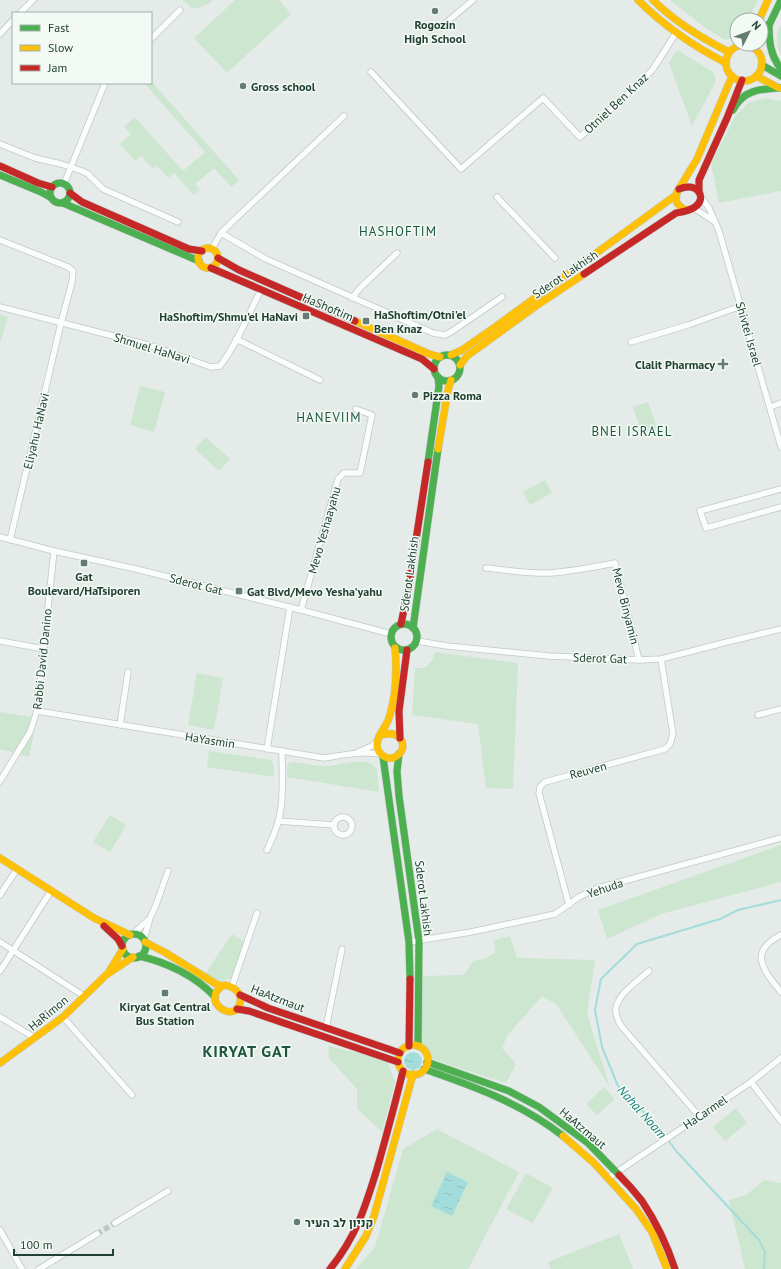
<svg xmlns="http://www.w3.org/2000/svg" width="781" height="1269" font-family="'PT Sans',Heebo,sans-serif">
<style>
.green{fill:#cde6d0}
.water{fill:url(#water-ripples)}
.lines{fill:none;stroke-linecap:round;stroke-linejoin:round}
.stream{stroke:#a2dddb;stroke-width:2}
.street-tunnel{stroke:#bec9c4;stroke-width:5.5;stroke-dasharray:5.5 3;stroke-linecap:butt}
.street-casing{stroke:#c2c8c5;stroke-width:7}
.fast-casing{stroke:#c0c9c5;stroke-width:8}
.slow-casing{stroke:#c0c9c5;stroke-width:8}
.jam-casing{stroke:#c0c9c5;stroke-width:8}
.street{stroke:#fbfcfc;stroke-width:5.5}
.fast{stroke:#4caf50;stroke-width:7}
.slow{stroke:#ffc107;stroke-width:7}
.jam{stroke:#c62828;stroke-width:7}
.poi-dot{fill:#657c72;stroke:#f3faf5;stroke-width:1.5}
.labels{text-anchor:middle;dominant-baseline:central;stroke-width:3;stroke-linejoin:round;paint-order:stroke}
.poi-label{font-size:12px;font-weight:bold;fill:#204132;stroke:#f3faf5;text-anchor:start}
.street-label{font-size:12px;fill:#204132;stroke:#f3faf5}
.neighbourhood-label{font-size:13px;letter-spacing:1px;fill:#1a553c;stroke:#f3faf5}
.water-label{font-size:13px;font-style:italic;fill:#157c7a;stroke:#f3faf5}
.district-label{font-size:16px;font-weight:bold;letter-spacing:1px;fill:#1a553c;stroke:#f3faf5}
</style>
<defs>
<pattern id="water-ripples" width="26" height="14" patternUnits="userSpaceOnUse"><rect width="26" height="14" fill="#a2dddb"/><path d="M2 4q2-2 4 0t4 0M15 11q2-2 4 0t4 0" fill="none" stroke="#8bbfbc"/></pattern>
</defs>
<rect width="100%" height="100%" fill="#e5ebe8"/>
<g class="green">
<path d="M183,0H213L207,5L193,9Z"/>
<path d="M235,0H279L291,14L227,73L194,38Z"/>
<path d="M670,0H758L748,20H737V37L725,40L707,29Z"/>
<path d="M781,24V55C775,45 776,34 781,24Z"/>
<path d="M677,50L713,72L716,81L692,126L669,63Z"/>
<path d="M151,81L239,180L231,187L214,168L195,184L200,190L194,195L174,173L168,178L157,166L153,169L141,156L135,161L120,144L131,134L124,127L135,117L183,171L205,152L144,83H151Z"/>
<path d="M766,98L781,101V191L719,203L711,164L735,117L748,103Z"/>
<path d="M0,314L8,317L0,343Z"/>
<path d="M140,386L165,392L154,432L130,425Z"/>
<path d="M648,402L657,429L642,434L633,407Z"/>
<path d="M206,437L230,459L219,471L195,449Z"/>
<path d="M545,480L552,493L530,505L523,492Z"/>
<path d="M435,652L518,663L513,789L486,788L478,724L412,715L415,668H424L432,661Z"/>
<path d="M197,673L223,678L214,730L188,725Z"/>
<path d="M0,712L37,718L29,757L0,749Z"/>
<path d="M209,751L271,760L273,763L274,777L207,767Z"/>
<path d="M293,762C303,763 314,766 325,766C341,766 365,754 377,769L379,792L287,777V766L289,763Z"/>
<path d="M110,815L126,825L110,852L93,842Z"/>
<path d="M781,845V882L661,914L607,939L598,910Z"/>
<path d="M232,934L244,942L233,978L219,981L205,974Z"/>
<path d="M510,936L517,958L595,960L587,1013L595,1040L610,1087L556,1004L542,996L507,1036L502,1048L516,1064L506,1083L432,1059C431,1052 428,1047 422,1043V976L464,975L473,961L483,959L495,953L494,940Z"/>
<path d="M328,1046L387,1060L395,1082L382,1132L357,1108V1089L329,1058Z"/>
<path d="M604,1087L615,1099L597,1115L586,1104Z"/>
<path d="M736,1108L747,1123L725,1141L713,1127Z"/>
<path d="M437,1129L519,1172L468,1269H356L375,1247L403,1149Z"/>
<path d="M526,1173L553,1188L533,1223L506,1209Z"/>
<path d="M764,1180L781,1183V1269H745L729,1200L746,1195Z"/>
<path d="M619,1234L633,1269H551L548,1262Z"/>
</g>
<g class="water">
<circle cx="413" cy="1061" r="9"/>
<path d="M447,1172L468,1182L452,1216L431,1206Z"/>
</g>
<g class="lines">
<path class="stream" d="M764,1269L765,1252L759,1240L677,1152L659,1128L618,1086L602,1047L595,1010L601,979L637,944L720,919L738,910L781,900"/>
<path class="street-tunnel" d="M97,1234L115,1223"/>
<defs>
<g id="street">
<path d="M20,13L33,0"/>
<path d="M441,27L473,0"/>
<path d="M0,34L13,20"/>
<path d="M151,39L180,10"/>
<path d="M371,72L461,169L543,98L580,137L642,81L653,69L676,33"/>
<path d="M0,144L35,158L61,164L82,171L88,174L103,189L178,222"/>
<path d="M64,184L105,83"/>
<path d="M700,196L709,208L719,231L781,447"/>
<path d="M497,197L555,258"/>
<path d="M694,208L715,222"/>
<path d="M221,233L266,259L433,333L445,335L451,332L502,297"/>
<path d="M0,240L68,267L73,271L72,282L61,323L10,540"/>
<path d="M212,249L221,233L232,222L344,116"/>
<path d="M352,298L360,288L397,253"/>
<path d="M0,307L152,346L211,367L220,366C237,344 248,315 261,290"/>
<path d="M236,339L320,380"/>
<path d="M631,342L688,325L741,306"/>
<path d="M770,407L781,403"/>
<path d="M781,489L700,511L706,528L781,507"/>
<path d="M0,537L54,551L136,569L301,610L391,634"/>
<path d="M486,568C507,570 529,574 551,573C573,571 594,567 615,563L639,660"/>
<path d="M301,610L338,479L344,473H360L372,415L356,409"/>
<path d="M0,641L44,649"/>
<path d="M417,641L447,646L549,656L639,660L661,659L727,642L781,629"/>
<path d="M37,711L324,758C343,755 361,751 380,754"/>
<path d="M758,715L781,709"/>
<path d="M120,725L128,672"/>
<path d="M267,749L290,607"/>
<path d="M358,752L372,746L377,742"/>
<path d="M0,781L30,732L37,711L54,551"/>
<circle cx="343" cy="826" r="9"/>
<path d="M278,821L334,825"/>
<path d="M267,850C272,839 278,827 280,814C284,794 282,772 282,751"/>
<path d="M0,895L17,869"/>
<path d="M569,905L539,793L540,787L545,782L665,749L670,744L673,734L661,659"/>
<path d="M133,934L148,920"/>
<path d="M781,935C747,952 764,971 781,992"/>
<path d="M144,939L150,918L156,905L168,871"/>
<path d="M0,942L84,996"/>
<path d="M409,942L471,932L555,914L579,897L598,888L781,838"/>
<path d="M0,971L51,891"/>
<path d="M649,971C638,981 613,997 616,1013C617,1018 619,1023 622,1027L699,1116"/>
<path d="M232,986L257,913"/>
<path d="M0,1017L35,1038"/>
<path d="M63,1017L132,1095"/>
<path d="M326,1028L342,949"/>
<path d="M751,1082L781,1121"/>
<path d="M608,1178L751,1082L781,1058"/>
<path d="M115,1223L168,1191"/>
<path d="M0,1230L22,1269"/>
<path d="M39,1269L97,1234"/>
</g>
<g id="fast">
<path d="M769,24C769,41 770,55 781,69"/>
<path d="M761,42L781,0"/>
<path d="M762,65L781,76"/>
<path d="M733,110C743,90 759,89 780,88"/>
<path d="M0,175L41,192L50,197"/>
<circle cx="60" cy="193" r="10"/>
<path d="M63,203L199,261"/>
<circle cx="447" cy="368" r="13"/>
<path d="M428,462L439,386L438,377"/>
<circle cx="404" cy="637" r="13"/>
<path d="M413,628L438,449"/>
<path d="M399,754L397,771L399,796L419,941L418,1046"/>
<path d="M383,757L409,942L410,979"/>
<circle cx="134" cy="946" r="12"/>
<path d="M139,956C166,962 196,976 215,997"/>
<path d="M427,1062L509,1091L539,1107L588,1143L619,1175"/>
<path d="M424,1069C473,1086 521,1103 563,1136"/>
</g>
<g id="slow">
<path d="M638,0C664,26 693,46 726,63"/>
<path d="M653,0C675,22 701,38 729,52"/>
<path d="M759,20L768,0"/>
<circle cx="744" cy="63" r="18"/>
<path d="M756,76L779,88"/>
<path d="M687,210L683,209L677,203L676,200L677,192L697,159L732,76"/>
<circle cx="208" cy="258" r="10"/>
<path d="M355,321L429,354L440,357"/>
<path d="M451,355L462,350L495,327L676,195"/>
<path d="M460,365L467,356L536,306L584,274"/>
<path d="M438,449L448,390L451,380"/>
<path d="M382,735C402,728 410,750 395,757C387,761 378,754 377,746C376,736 386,728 389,718C396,696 397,671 395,648"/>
<path d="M0,858L94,918L130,935"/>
<path d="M145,942L166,953L216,984L222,986"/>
<path d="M110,970L123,949"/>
<path d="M224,985C233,986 243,993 240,1003C235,1025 198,1000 224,985Z"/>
<circle cx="413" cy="1060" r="15"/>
<path d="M0,1063L63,1017L106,975L133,957"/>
<path d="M563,1136L594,1163L636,1209L652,1232L667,1269"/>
<path d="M345,1269L366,1236L374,1216L413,1074"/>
</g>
<g id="jam">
<path d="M0,166L38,183L52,187"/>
<path d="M699,192V180L727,118L742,80"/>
<path d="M70,193L82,202L189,249L202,251"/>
<path d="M218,258L239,270L355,321"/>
<path d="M211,268L422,359L434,369"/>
<path d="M584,274L676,213C682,212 689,211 695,207C708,198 697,181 679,189"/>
<path d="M401,624L409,585L428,462"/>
<path d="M400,738L399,711L407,650"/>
<path d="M104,926L118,939L122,946"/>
<path d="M240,995L268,1008L400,1053"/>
<path d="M237,1009L249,1011L398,1062"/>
<path d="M409,1046L410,979"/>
<path d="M619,1175C627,1183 635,1192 642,1201C656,1222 667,1245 675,1269"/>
<path d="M330,1269C356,1237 365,1208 377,1169C386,1137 395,1104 403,1071"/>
</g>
</defs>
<use href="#street" class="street-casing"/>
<use href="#fast" class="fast-casing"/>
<use href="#slow" class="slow-casing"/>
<use href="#jam" class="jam-casing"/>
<use href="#street" class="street"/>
<use href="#fast" class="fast"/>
<use href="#slow" class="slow"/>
<use href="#jam" class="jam"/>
</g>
<g class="poi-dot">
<circle cx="435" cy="11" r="4"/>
<circle cx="243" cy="86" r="4"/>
<rect x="302" y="312" width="8" height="8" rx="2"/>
<rect x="362" y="317" width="8" height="8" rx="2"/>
<path d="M721 358h4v4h4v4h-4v4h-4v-4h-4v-4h4z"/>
<circle cx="415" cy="395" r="4"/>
<rect x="80" y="559" width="8" height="8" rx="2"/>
<rect x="235" y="587" width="8" height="8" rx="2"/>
<rect x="161" y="989" width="8" height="8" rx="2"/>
<circle cx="297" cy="1222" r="4"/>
</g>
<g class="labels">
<g class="poi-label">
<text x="435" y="24" text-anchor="middle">Rogozin<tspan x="435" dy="14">High School</tspan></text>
<text x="251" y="86">Gross school</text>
<text x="374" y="314">HaShoftim/Otni'el<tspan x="374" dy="14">Ben Knaz</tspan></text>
<text x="298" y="316" text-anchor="end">HaShoftim/Shmu'el HaNavi</text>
<text x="715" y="364" text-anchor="end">Clalit Pharmacy</text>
<text x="423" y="395">Pizza Roma</text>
<text x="84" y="576" text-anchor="middle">Gat<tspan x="84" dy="14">Boulevard/HaTsiporen</tspan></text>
<text x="247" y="591">Gat Blvd/Mevo Yesha'yahu</text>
<text x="165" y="1006" text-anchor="middle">Kiryat Gat Central<tspan x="165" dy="14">Bus Station</tspan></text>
<text x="305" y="1222">קניון לב העיר</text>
</g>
<g class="street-label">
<text transform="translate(616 103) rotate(-43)">Otniel Ben Knaz</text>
<text transform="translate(565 274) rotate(-34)">Sderot Lakhish</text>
<text transform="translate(328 307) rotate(23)">HaShoftim</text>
<text transform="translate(749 334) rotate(74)">Shivtei Israel</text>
<text transform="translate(152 348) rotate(17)">Shmuel HaNavi</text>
<text transform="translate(36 431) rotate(-77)">Eliyahu HaNavi</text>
<text transform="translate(324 530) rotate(-74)">Mevo Yeshaayahu</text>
<text transform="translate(409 574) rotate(-82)">Sderot Lakhish</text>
<text transform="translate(196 584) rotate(14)">Sderot Gat</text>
<text transform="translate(626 606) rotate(76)">Mevo Binyamin</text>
<text transform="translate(600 658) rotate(2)">Sderot Gat</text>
<text transform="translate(42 659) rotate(-84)">Rabbi David Danino</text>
<text transform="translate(210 740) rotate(9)">HaYasmin</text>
<text transform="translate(588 770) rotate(-15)">Reuven</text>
<text transform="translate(605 888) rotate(-19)">Yehuda</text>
<text transform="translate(424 898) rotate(83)">Sderot Lakhish</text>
<text transform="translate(278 998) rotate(21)">HaAtzmaut</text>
<text transform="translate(48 1013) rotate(-40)">HaRimon</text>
<text transform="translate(705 1112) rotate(-34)">HaCarmel</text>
<text transform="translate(583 1128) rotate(40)">HaAtzmaut</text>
</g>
<g class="neighbourhood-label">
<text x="398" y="231">HASHOFTIM</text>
<text x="329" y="417">HANEVIIM</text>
<text x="632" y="431">BNEI ISRAEL</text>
</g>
<g class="water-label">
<text transform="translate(642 1112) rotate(48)">Nahal Noam</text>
</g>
<g class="district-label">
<text x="247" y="1051">KIRYAT GAT</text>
</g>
</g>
<rect x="12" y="12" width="140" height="72" fill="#f3faf5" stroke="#9fb0a7"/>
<rect x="20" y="25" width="20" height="6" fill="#4caf50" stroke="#9fb0a7"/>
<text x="48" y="32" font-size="12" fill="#204132">Fast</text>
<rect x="20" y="45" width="20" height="6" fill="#ffc107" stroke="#9fb0a7"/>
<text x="48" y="52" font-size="12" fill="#204132">Slow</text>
<rect x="20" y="65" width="20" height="6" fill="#c62828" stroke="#9fb0a7"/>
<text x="48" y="72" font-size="12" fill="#204132">Jam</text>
<g transform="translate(749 32) rotate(48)"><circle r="19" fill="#f3faf5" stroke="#9fb0a7"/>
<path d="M0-3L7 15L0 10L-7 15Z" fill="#657c72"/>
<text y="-6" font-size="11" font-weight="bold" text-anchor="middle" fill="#204132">N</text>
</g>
<path d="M14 1249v6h99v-6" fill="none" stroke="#204132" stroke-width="2"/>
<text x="20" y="1249" font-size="12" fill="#204132" stroke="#f3faf5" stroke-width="3" paint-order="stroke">100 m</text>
</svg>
